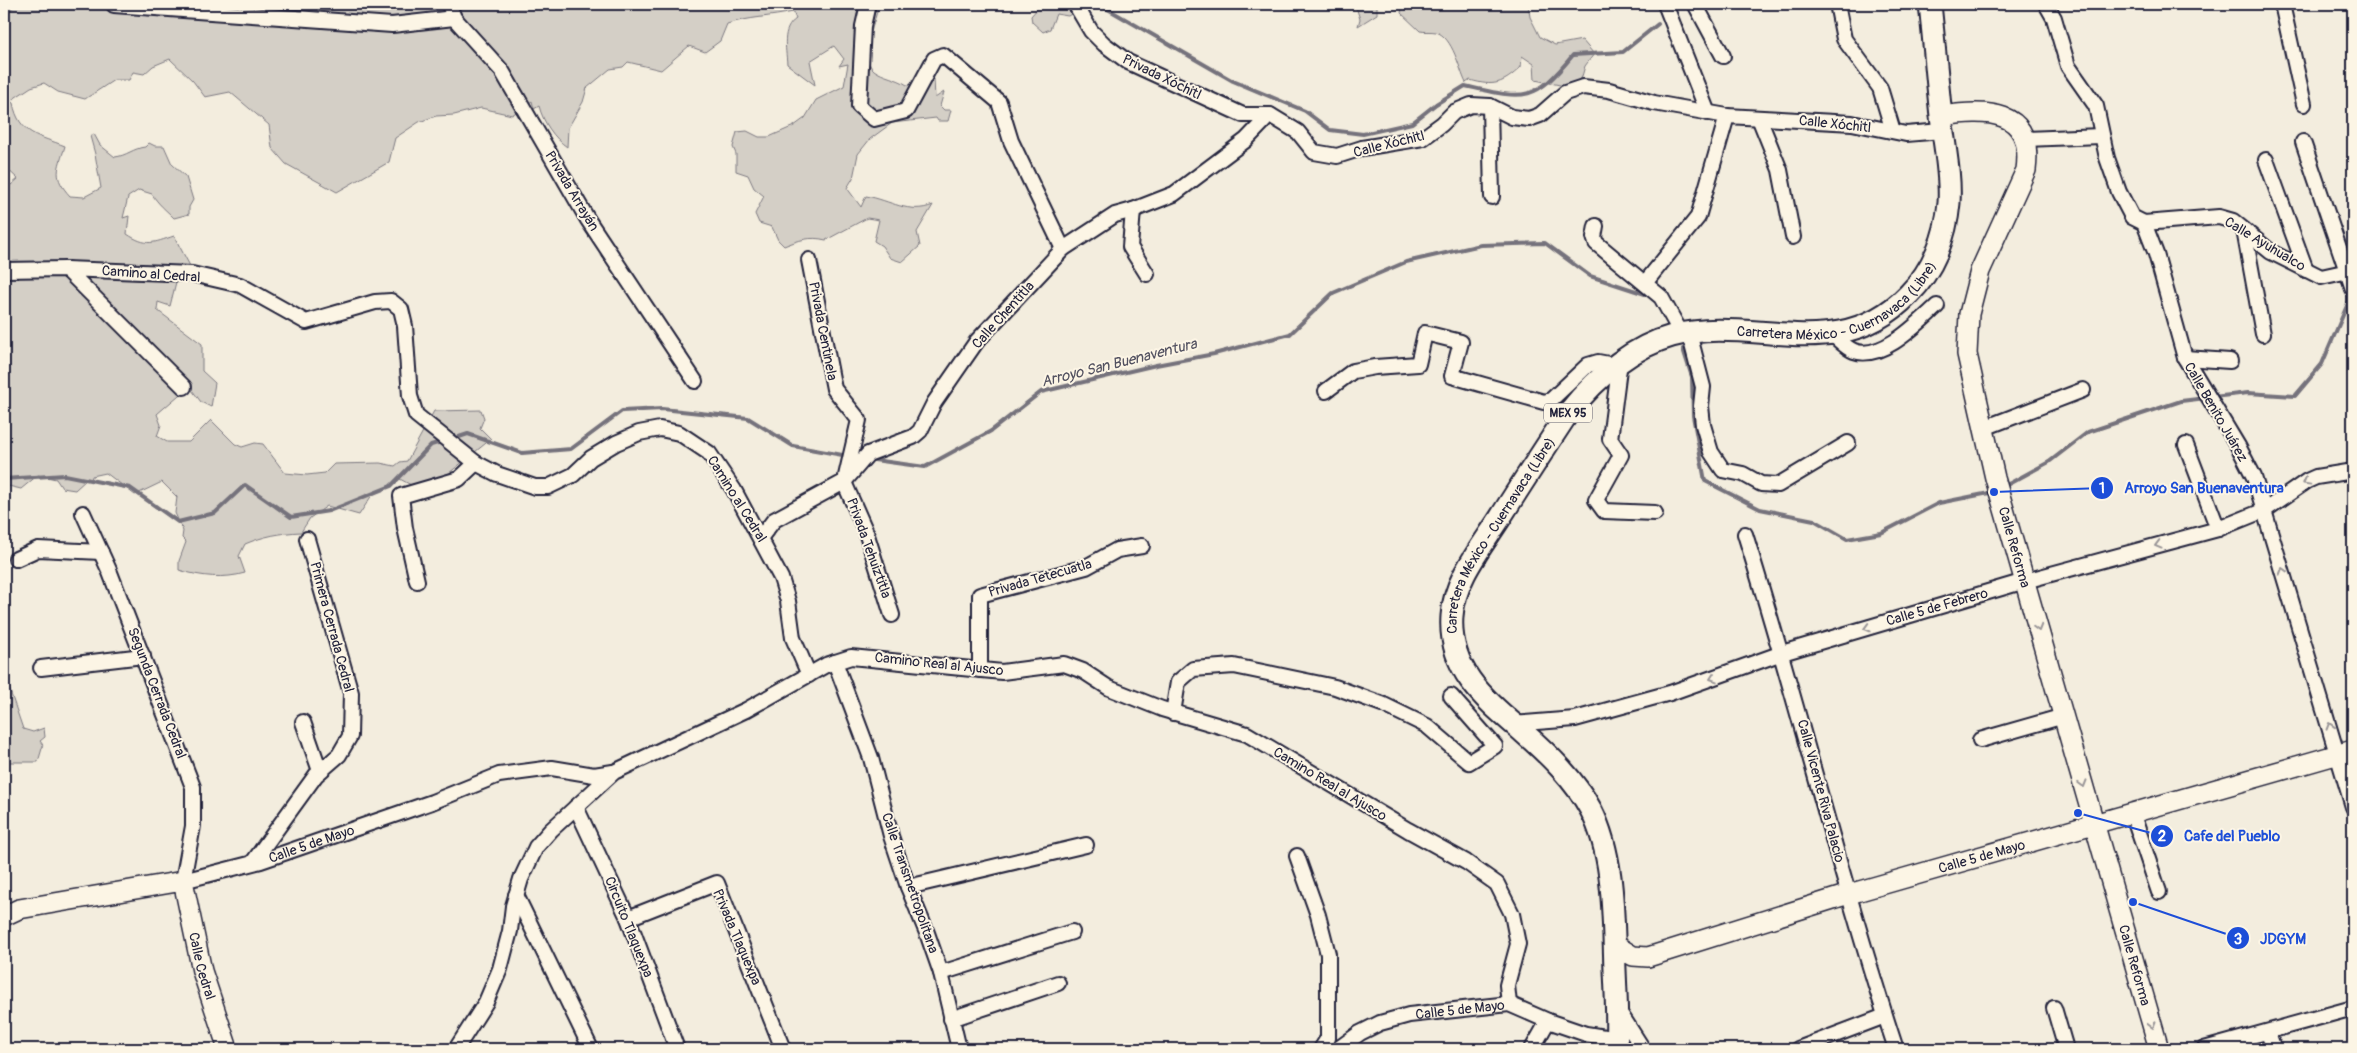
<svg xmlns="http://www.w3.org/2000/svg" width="2357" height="1053" font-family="Pangolin,sans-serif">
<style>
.green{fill:#d4cfc6;stroke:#7b7880}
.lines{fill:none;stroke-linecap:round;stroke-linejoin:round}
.stream{stroke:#75727b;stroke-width:4}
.street-casing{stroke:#22223b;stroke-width:18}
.secondary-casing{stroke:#22223b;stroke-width:22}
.primary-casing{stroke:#22223b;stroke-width:25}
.street{stroke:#fcf5e5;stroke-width:14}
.secondary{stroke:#fcf5e5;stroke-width:19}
.primary{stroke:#fcf5e5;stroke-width:21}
.oneway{stroke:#9a9698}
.labels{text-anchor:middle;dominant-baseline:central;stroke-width:4;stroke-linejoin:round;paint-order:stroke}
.shield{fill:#fcf5e5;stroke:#63616e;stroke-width:1}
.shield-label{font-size:12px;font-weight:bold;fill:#22223b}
.street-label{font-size:14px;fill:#22223b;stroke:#fcf5e5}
.water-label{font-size:15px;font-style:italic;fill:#525160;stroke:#fcf5e5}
.leader{fill:none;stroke:#1d4ed8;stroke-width:2}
.callout-dot{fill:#1d4ed8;stroke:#fcf5e5;stroke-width:2}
.mark-label{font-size:15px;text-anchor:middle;font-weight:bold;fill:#fff}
.callout-label{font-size:15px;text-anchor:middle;font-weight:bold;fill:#1d4ed8;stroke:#fcf5e5;stroke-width:4;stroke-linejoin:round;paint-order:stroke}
</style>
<rect width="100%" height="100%" fill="#f3edde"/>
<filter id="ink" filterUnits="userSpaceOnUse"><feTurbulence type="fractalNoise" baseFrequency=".02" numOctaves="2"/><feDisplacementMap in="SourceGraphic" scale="10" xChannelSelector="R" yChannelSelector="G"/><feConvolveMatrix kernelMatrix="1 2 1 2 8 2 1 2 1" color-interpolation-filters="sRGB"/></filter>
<g filter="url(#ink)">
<g class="green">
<path d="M16,4H886L878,9C874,22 860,60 874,70C883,77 897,78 907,85L916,83L928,72L934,79L935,98L944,92L940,106L944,110H951L948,121H938L936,118L892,123L870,139L858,154L853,178L847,188L861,207L866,196C890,200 909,215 933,205L917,232L920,246L902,262L890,258L882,246L874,241L879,220L867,218L826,240C810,236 799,240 784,246L778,240L772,227L759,223L755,214L764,196L754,188L748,175L736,171V154L733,147L737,132L747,131L759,137H769L794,126L805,118L816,100L844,86L848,64L839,66L844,59L834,46L810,61L815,85L787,64C786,48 781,29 796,19L793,12C771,17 749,17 727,24L720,41L705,52L689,46L661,70L628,62L623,67L610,69L587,88L583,102L568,128L567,147C554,138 543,122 539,106L534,109L532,101L512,115L481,108L454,115L436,116L419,122L395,138L389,162L337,192L286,164L272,148L269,125L230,92L205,97L193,81L170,59L153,66L144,74L133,72L129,80H114L85,99L58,92L44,83L31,87L10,101L13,103C19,135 40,136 65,146C58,170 52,176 70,196L84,197L101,188L95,154L90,136L94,134L100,145L115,157C126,156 134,148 145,147L149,143L155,146H164L172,164L186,177L193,200L189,207V214L174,218C166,210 158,204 152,194L139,190L128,197L123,218L129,216L127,234C147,247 153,243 174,236L190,266L176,282L170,306L158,302L157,310L202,344V371L215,383L211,407L201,402L192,390L186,389L157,414L161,425L157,436L167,442H189L211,420L235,444L242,447L255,443L263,444L285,473L307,475L325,473L334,464L380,463L395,466L400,462L407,461L434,411L481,410L484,418L480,428L491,439L438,482L413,486L398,478L386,488L372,495L359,515L327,506L310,518L301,532C280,533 264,536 245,544L239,556L245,573C224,579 201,577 179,570V561L186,542L182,538L183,531L175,513L177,497L162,482L135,495L106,473L92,476L91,480L87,479L75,490L62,488L56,479L38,475L21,489L4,485V194L5,184L11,185L18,179L4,166V17Z"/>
<path d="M1037,4H1088L1068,16L1056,14L1050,29L1043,32L1032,22L1031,16L1038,8Z"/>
<path d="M1355,4H1377V14L1358,26L1360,19Z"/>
<path d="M1393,4H1528L1530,17L1540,37L1555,45L1582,40L1594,54L1585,66L1576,97L1568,94L1570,87L1535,80L1534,64L1522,56L1521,67C1503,84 1494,87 1470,80L1466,83C1459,69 1453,37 1436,32C1431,31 1425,32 1420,31L1401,13L1402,9Z"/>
<path d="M4,682L9,688L23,729L33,732L44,728L45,737L40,741L43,745L38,762H4Z"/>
</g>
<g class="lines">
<g class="stream">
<path d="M1099,4L1233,81L1305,111L1330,130L1363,134L1412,123L1436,104L1465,86C1524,99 1533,104 1573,55L1623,52L1658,24"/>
<path d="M1683,349L1692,377L1693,416L1705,481L1760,509L1814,520L1847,539L1881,533L1939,503L1994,492"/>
<path d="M2213,397L2248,393L2295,396L2322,364L2349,301L2353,299"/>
<path d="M453,439L468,434L522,453L571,449L622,411L662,409L748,418L793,446L848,456"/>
<path d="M867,459L925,467L991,431L1041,392L1156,365L1214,354L1290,334L1333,293L1406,262L1481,245L1545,243L1590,276L1645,294"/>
<path d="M4,479L65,475L130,488L178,522L215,513L245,485L291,517L329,511L391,486L431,445L444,441"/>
<path d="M2003,487L2049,462L2088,432L2181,401L2206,398"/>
</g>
<defs>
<g id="street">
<path d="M449,4L454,18L502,71L588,220L695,381"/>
<path d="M868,4L863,26L859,106L874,119L906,111L934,59L943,55L999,102L1011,141L1063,249"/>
<path d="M1075,4L1091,31L1104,44L1128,62L1243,115H1270L1298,132L1314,152L1337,156L1362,148L1423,138L1442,124L1454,112L1471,105L1490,106L1512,117L1529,119L1540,115L1565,93L1583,87L1609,90L1654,103L1727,116L1852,123L1906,134L1942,131"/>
<path d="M1665,4L1708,113"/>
<path d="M1695,4L1723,56"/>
<path d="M1837,4L1844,39L1880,88L1893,131"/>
<path d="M2046,4L2054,18L2068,66L2096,106L2107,158L2119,192L2132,217L2144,223L2156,254L2185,358L2238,446L2254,477L2353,807"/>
<path d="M2282,4L2304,104"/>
<path d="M114,5L392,25L454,18"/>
<path d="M1490,106L1492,197"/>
<path d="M1759,118L1780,170L1793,237"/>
<path d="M2024,139L2101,136"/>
<path d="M2303,142L2353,289"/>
<path d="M2266,160L2306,270"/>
<path d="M1133,210L1130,247L1147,274"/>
<path d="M2144,223L2219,217L2233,221L2271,252L2321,277L2353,270"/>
<path d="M1596,226L1594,237L1596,243L1661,297L1682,335"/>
<path d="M2244,230L2263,334"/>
<path d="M809,260L834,389L859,420L846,476"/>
<path d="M66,269L184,387"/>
<path d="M4,270L66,269L192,274L240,285L306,322L375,302L391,301L401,309L405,326L410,396L416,415L476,463L497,474L535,487H548L573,475L591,458L616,443L639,433L660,429L679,433L709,453L734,490L781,578L788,601L793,638L809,675"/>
<path d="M1645,283L1698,217L1727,116"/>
<path d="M1689,333L1703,387L1701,406L1703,425L1711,452L1723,470L1743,474L1761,484L1778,485L1848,443"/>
<path d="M1832,334C1838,339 1846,348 1854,351C1882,361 1918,323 1937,306"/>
<path d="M2185,358L2230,361"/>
<path d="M1620,361L1610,439L1621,455L1596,500L1604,511L1655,513"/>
<path d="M1326,391L1353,371L1375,367L1418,364L1425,333L1461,342L1452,376L1544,402L1551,400L1588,365L1598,362L1614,365"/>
<path d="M1984,428L2083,390"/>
<path d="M2186,445L2218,529"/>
<path d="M844,482L866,532L892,615"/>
<path id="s1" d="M83,513L109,570L193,787V826L183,881L261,861L432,802L499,775L552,768L594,775L613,772"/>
<path d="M1745,534C1799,705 1840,879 1896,1049"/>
<path d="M761,537L774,520L844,482L868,454L913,437L920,431L934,403L977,341L1063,249L1115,215L1133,210L1174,194L1246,140L1270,115"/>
<path d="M16,559L38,549L101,552"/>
<path d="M417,581L405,528L401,496L459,479L476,463"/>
<path d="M835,662L871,758L891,836L908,887L927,933L941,973L959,1049"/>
<path d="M41,668L143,656"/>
<path d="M980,670V595L1086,567L1117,550L1142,546"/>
<path d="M1173,713L1178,682L1193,669L1234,666L1335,687L1382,704L1427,726L1469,762L1495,746L1451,696"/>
<path d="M303,722L320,771"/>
<path d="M1512,724L1575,719L1670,693L1782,653L2025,581L2218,529L2265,510L2307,481L2316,477L2353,471"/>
<path d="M1980,740L2064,716"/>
<path d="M576,807L628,918L677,1049"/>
<path d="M2132,812L2159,892"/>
<path d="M1297,856L1318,915L1328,954V1038L1321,1049"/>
<path d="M253,862L316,775L339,755L350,736L351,693L307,539"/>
<path d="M908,887L1086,845"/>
<path d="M516,895L591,1049"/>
<path d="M628,918L717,883L783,1049"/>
<path d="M941,973L1072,932"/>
<path d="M2054,1008L2066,1049"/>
<path d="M1618,1010L1643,1049"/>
<path d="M951,1019L1058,983"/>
<path d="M2268,1033L2274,1049"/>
<path d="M456,1049L486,1002L500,969L510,931L513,906L521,879L536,847L551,830L614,772L746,710L826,665L851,657L1002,672L1064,664L1083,671L1109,688L1162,709L1247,734L1408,830L1466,862L1497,884L1512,914L1518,944L1507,985L1509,1004"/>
<path id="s2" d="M1338,1049L1360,1033L1380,1023L1409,1015L1509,1004L1548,1021L1586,1034L1617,1039"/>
<path d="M1532,1049L1548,1021"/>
<path d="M1798,1049L1885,1016"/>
<path d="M2204,1049L2353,1008"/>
</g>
<g id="secondary">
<path id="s3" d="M1941,116C1986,110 2034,107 2026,170L1980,271L1969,314L1967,354L1995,478L2159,1049"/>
<path id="s4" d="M4,916L19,909L183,881L202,971L228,1049"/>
<path id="s5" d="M1614,944L1633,956L1648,957L1849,894L2353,750"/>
</g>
<g id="primary">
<path id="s6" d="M1616,1049C1618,1023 1616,996 1615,970C1613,918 1615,857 1591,810C1575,780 1549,755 1524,733C1487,701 1448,671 1452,616C1454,580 1481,548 1500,518C1522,483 1545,448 1568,413C1595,379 1629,348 1672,336C1754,314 1838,368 1909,294C1933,270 1946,237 1949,203C1951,174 1944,145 1941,116C1937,79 1934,41 1930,4"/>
</g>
</defs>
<use href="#street" class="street-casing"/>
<use href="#secondary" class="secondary-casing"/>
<use href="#primary" class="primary-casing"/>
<use href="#street" class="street"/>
<use href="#secondary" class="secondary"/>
<use href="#primary" class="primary"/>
</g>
<defs><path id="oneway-chevron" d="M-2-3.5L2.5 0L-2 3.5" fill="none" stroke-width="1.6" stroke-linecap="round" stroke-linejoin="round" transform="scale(1.25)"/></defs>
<g class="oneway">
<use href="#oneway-chevron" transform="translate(2306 482) rotate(151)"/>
<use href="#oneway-chevron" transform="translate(2158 545) rotate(165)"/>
<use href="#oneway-chevron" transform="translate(2283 571) rotate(-107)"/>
<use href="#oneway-chevron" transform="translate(1867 628) rotate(164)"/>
<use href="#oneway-chevron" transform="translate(2038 628) rotate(74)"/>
<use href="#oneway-chevron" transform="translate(1713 678) rotate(161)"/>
<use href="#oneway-chevron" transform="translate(2330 726) rotate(-107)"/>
<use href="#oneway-chevron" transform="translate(2083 784) rotate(74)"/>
<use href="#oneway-chevron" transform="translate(2152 1025) rotate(74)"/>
</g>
</g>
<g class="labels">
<rect class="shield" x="1544" y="403.5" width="48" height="19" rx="4"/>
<g class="shield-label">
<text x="1568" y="413">MEX 95</text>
</g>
<g class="street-label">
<text transform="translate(1162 77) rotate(26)">Privada Xóchitl</text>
<text transform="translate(1835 124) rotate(6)">Calle Xóchitl</text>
<text transform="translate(1389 144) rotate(-14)">Calle Xóchitl</text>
<text transform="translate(572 191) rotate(59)">Privada Arrayán</text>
<text transform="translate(2265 244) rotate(31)">Calle Ayuhualco</text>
<text transform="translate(151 274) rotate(4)">Camino al Cedral</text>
<text stroke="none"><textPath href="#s6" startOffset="1032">Carretera México - Cuernavaca (Libre)</textPath></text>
<text transform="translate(1003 315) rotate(-48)">Calle Chentitla</text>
<text transform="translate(823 331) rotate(79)">Privada Centinela</text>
<text transform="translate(2216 412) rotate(60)">Calle Benito Juárez</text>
<text transform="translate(737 499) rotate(58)">Camino al Cedral</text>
<text stroke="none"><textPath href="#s6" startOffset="582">Carretera México - Cuernavaca (Libre)</textPath></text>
<text transform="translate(869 548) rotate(70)">Privada Tehuiztitla</text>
<text stroke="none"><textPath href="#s3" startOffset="520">Calle Reforma</textPath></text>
<text transform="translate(1040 578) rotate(-16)">Privada Tetecuatla</text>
<text transform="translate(1937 607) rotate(-16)">Calle 5 de Febrero</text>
<text transform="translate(332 627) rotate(75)">Primera Cerrada Cedral</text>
<text transform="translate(939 664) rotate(6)">Camino Real al Ajusco</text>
<text transform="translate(157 693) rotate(69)">Segunda Cerrada Cedral</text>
<text transform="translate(1330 784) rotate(31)">Camino Real al Ajusco</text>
<text transform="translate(1821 791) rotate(75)">Calle Vicente Riva Palacio</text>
<text stroke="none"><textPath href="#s1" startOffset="524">Calle 5 de Mayo</textPath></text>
<text stroke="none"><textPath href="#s5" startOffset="386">Calle 5 de Mayo</textPath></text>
<text transform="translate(910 883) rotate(71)">Calle Transmetropolitana</text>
<text transform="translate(629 927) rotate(68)">Circuito Tlaquexpa</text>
<text transform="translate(737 937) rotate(67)">Privada Tlaquexpa</text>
<text stroke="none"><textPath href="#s4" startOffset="270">Calle Cedral</textPath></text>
<text stroke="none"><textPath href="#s3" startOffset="955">Calle Reforma</textPath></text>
<text stroke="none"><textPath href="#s2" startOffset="131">Calle 5 de Mayo</textPath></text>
</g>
<g class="water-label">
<text transform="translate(1119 363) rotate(-14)">Arroyo San Buenaventura</text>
</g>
</g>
<path class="leader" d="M1994 492L2102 488M2078 813L2162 836M2133 902L2238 938"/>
<g class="callout-dot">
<circle cx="1994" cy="492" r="5"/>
<circle cx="2078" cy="813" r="5"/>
<circle cx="2133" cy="902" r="5"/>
<circle cx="2102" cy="488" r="12"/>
<circle cx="2162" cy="836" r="12"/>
<circle cx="2238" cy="938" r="12"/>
</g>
<g class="mark-label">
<text x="2102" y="493">1</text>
<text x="2162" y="841">2</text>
<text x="2238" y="944">3</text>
</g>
<g class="callout-label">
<text x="2204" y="493">Arroyo San Buenaventura</text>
<text x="2232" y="841">Cafe del Pueblo</text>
<text x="2283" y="944">JDGYM</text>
</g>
<rect width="2357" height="1053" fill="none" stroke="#fcf5e5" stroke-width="20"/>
<rect x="10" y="10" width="2337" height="1033" fill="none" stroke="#22223b" stroke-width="2" filter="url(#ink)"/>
</svg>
